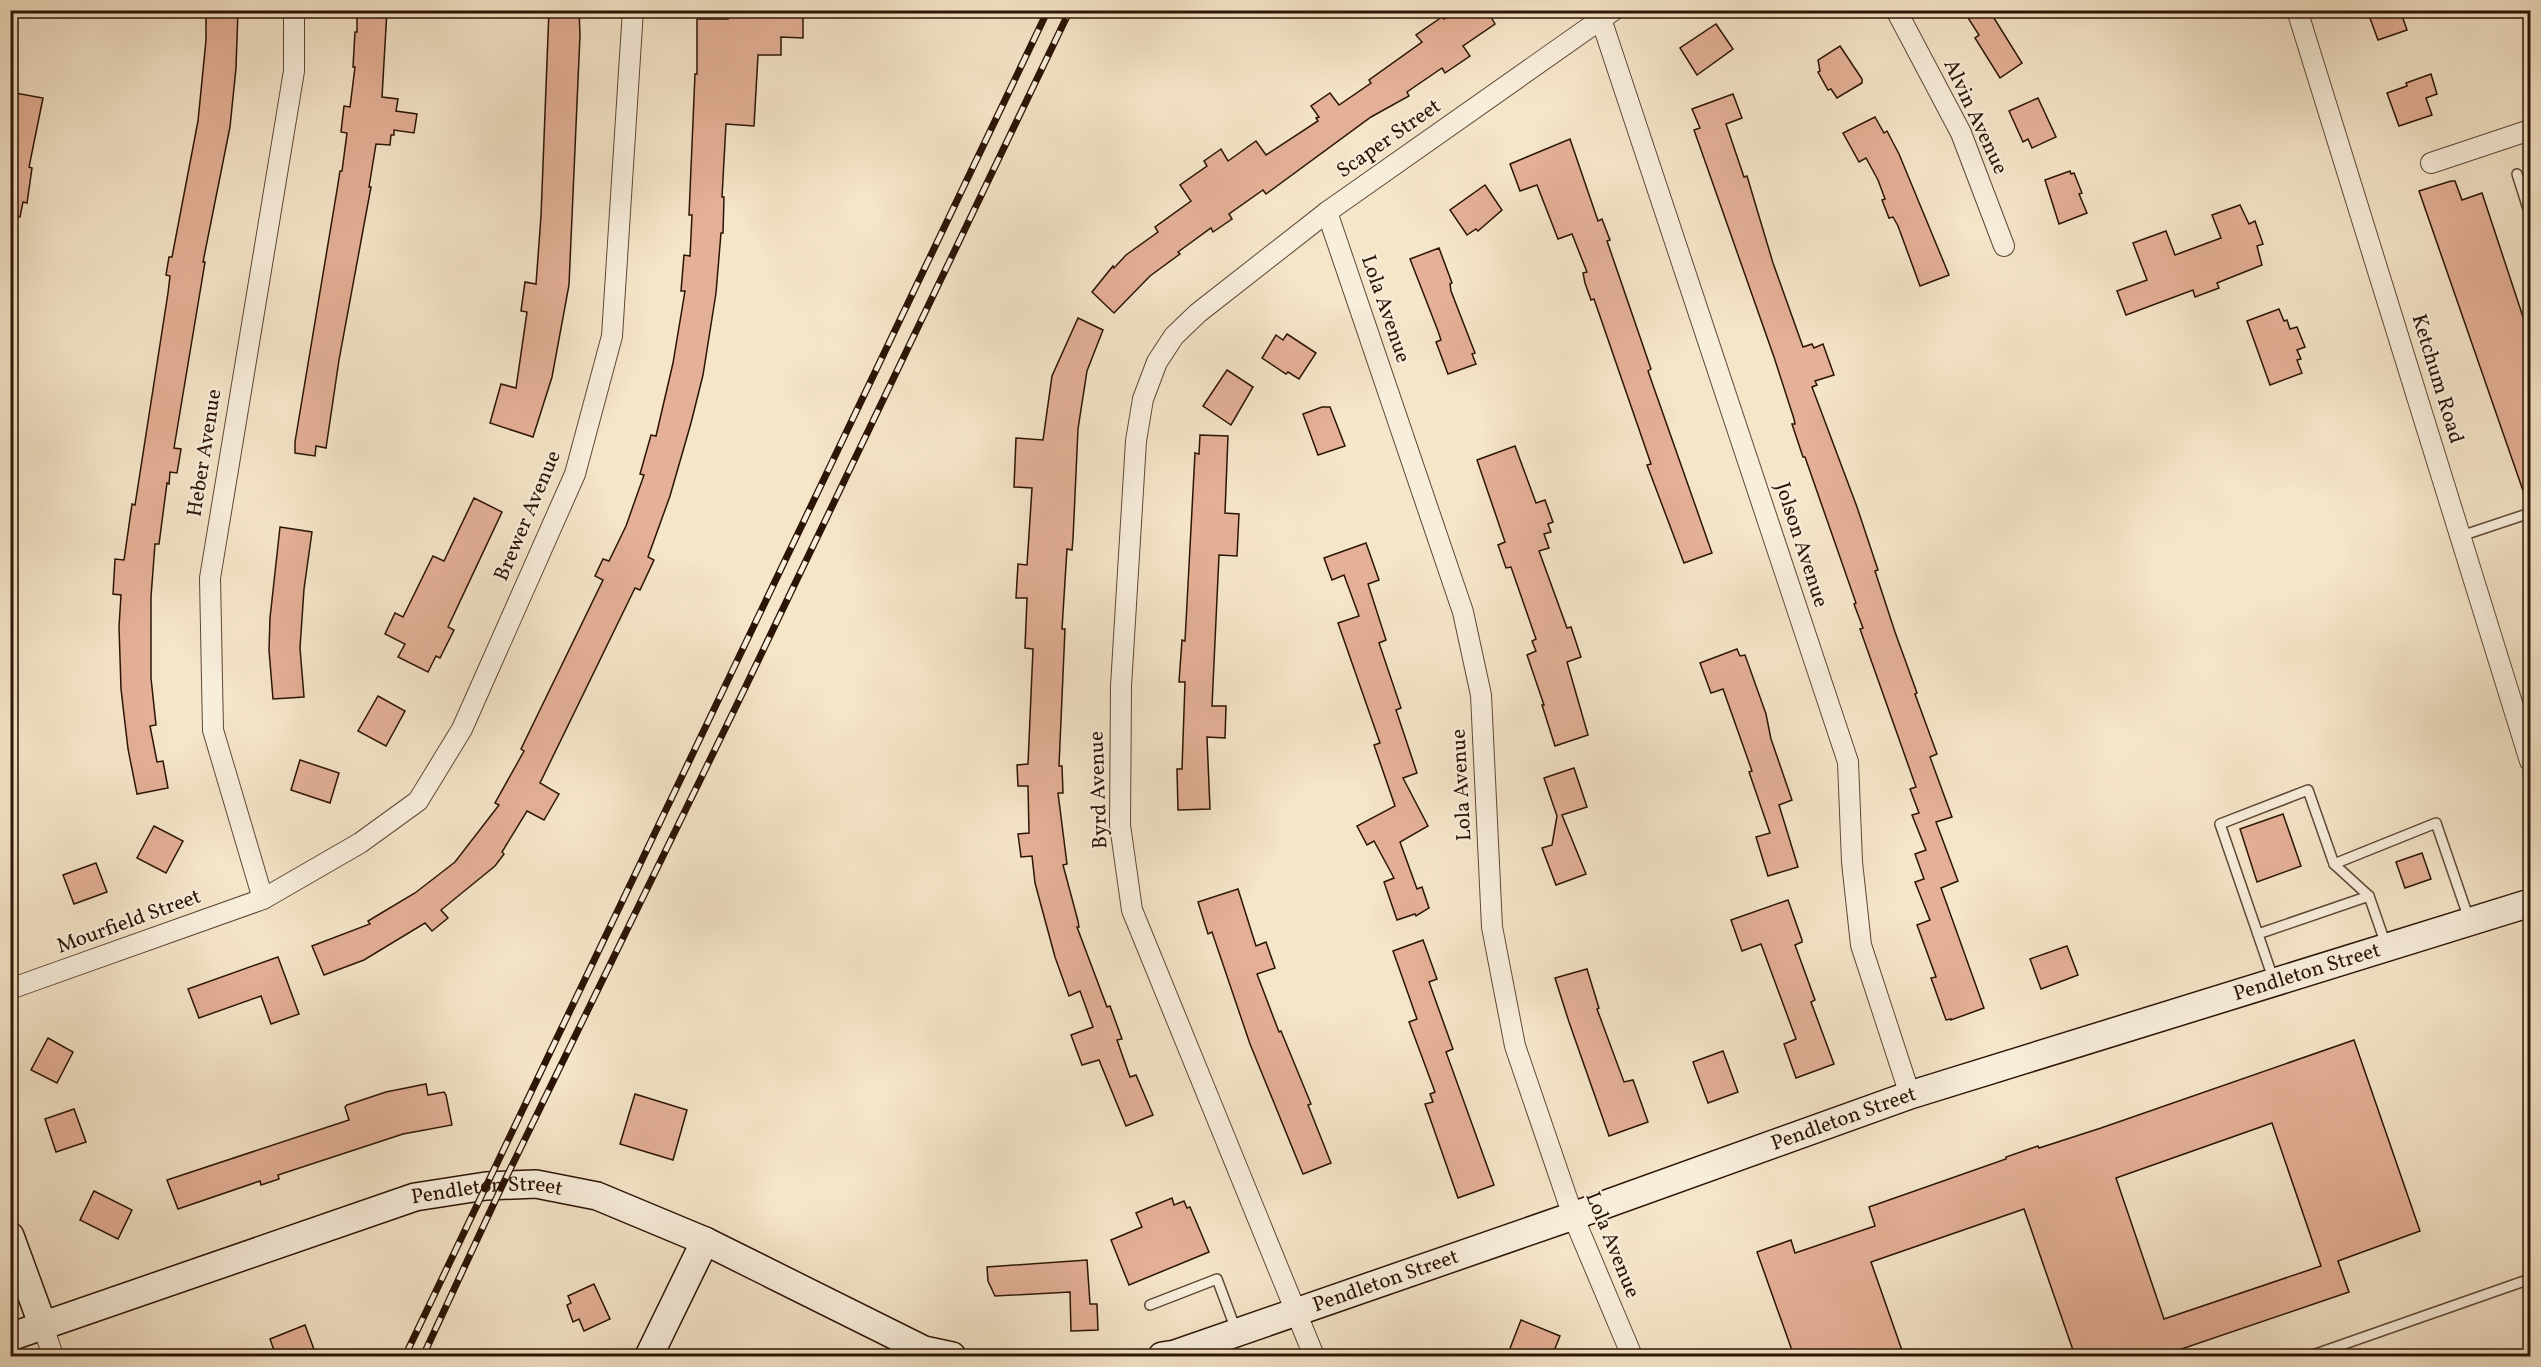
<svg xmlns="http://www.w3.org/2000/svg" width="2541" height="1367" font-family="Vollkorn,serif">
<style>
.building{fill:#e4b097;stroke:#2c1405;stroke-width:1.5;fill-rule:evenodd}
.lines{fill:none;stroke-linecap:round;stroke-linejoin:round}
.lane-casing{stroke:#5e4836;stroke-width:12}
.street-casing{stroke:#5e4836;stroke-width:22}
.secondary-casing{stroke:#2c1405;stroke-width:30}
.lane{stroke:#f8eedc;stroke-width:9}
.street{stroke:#f8eedc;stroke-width:20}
.secondary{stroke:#f8eedc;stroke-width:27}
.rail-casing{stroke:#2c1405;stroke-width:7}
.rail{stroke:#f8eedc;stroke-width:4.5;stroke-dasharray:14;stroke-linecap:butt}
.labels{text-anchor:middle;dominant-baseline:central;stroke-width:4.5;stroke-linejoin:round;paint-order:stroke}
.street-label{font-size:21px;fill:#2c1405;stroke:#f8eedc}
</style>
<rect width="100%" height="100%" fill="#f5e5c9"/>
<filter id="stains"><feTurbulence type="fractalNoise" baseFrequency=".00333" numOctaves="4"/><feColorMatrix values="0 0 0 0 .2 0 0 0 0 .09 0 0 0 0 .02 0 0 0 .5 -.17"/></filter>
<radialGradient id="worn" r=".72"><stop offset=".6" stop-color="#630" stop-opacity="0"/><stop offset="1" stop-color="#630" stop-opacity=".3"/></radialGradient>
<g class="building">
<path d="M206,10H238L236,68L230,127L203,262H205L174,448L181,449L177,473L170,472L169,484L167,483L159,544H155L151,597V678L156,725L150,726L157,762L163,761L168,788L137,794L128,749L121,689L119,627L121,595L113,594L115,559L124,560L132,504L135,505L168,293L170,276L166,275L169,257H172L198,121L206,40Z"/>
<path d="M357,10H387L382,97L398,99L396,111L417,114L414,133L394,130V135H391L390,145L376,144L369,187H371L339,360L326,448L316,446L315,456L295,453V442L337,190L340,171H342L347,133L341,132L344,106L350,107L355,67H353L355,32H357Z"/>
<path d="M549,10H579L580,35L569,285L552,377L533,437L490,423L501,384L516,388L527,312L521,311L525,282L536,284L541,216Z"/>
<path d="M728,10L782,11V16H803V38L781,37V55H758L754,126L726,124L722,197H724L723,233H721L716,293L703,375L691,423L670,496L648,557L654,560L640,590L635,588L540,783L559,794L544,820L527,811L502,852L504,854L495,866L441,910L448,918L432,931L425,923L364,960L324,975L312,946L370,924L368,921L378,915L415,893L455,862L499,805L495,803L524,751L521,749L603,580L595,576L603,559L609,561L626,526L644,475L640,474L651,435L656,436L673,363L685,291H681L684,255L690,256L692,215H689L695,74H697V19H728Z"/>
<path d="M1457,10H1487L1495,24L1463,46L1470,56L1445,73L1442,68L1407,92L1409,96L1371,117L1266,194L1263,190L1229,214L1232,219L1213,232L1211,228L1178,252L1180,254L1150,276L1114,313L1092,292L1113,266L1114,268L1126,255L1158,232L1155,227L1191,201L1180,185L1207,166L1204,161L1221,149L1228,161L1256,141L1266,155L1318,121L1316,118L1319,117L1311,106L1330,93L1339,105L1371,83L1369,80L1422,42L1416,35L1442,17L1444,19Z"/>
<path d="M1963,10H1989L2022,63L2000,78L1975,38L1979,35Z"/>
<path d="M2367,10H2400L2407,30L2378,40Z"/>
<path d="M1716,24L1733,49L1697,75L1680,48Z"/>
<path d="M1840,46L1862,79V83L1837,98L1831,89L1828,90L1818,72L1820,71L1818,60Z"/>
<path d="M2431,74L2437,94L2426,98L2432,115L2399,126L2387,93L2407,86L2406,83Z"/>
<path d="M15,93L43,98L29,167L32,168L27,203L23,202L20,217H10V115Z"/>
<path d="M1733,94L1742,118L1726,124L1744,177L1747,176L1773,263L1803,347L1812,344L1814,348L1823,344L1834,375L1815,381L1817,385L1812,387L1857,507L1878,570L1875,571L1895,632L1917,693L1915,694L1937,754L1930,757L1952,817L1936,822L1958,881L1941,888L1984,1008L1951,1020V1019L1946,1020L1931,978L1936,977L1917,925L1930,920L1915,882L1924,879L1915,854L1926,850L1912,815L1919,813L1910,789L1916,787L1860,629L1863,628L1854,604L1856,603L1805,457H1803L1792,424H1795L1794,419L1774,357L1694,130L1700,128L1692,109Z"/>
<path d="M2038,98L2056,137L2032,148L2028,139L2023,142L2009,111Z"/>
<path d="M1875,117L1884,133L1887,131L1899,154L1949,275L1920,286L1898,226L1893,217L1889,218L1882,200L1885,199L1878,180L1866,158L1859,162L1843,133Z"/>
<path d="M1570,139L1598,221L1602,219L1610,240L1607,241L1651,369L1648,371L1712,553L1684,563L1647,465L1651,464L1594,299L1591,300L1585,283L1583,273L1587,272L1572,234L1558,239L1537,185L1520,191L1510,164Z"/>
<path d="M2070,171L2071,174L2074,173L2082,193L2079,194L2087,213L2059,224L2045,180Z"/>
<path d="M2451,181H2455L2462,200L2482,193L2530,338V505H2528L2419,191Z"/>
<path d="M1485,185L1502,210L1478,231L1476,229L1467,235L1450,210Z"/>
<path d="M2240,205L2249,224L2255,221L2263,244L2257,246L2262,265L2217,283L2219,288L2195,297L2193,290L2126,315L2117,291L2147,280L2133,243L2166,231L2175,255L2221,238L2212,215Z"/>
<path d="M1439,248L1452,283L1450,284L1451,291L1475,353L1472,354L1476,364L1448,374L1436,342L1441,340L1438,331L1410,259Z"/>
<path d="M2279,309L2284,321L2287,320L2290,329L2297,327L2305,347L2297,350L2301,359L2297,360L2302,373L2270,385L2247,321Z"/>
<path d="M1078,318L1103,330L1087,371L1078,429L1073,539L1072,550L1067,549L1062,629H1065L1059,766H1062L1063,793H1058L1067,864L1063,865L1078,921L1079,927H1077L1107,1007L1110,1006L1122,1039L1117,1040L1130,1077L1136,1075L1153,1115L1126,1126L1099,1060L1082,1065L1071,1035L1093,1027L1080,991L1069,996L1055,957L1035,883L1032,856L1021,857L1018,834L1029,833L1028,786H1018L1017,765L1028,764L1033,649L1025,648L1027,598H1016L1018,564L1027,565L1032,488L1014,487L1016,438L1043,440L1052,376Z"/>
<path d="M1287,334L1316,353L1299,379L1288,372L1286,374L1262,358L1276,335L1283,340Z"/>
<path d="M1227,370L1253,387L1231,425L1203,406Z"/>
<path d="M1322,407H1330L1345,446L1318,455L1303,414Z"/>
<path d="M1200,435L1228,436L1225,513L1239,514L1237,556L1219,555L1212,706H1226L1225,738L1207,737L1210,809L1178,810L1177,769H1182L1185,682H1179L1182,640L1185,641L1195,453L1199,454Z"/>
<path d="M1515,446L1536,503L1545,500L1553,522L1548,524L1551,532L1544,534L1549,548L1539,551L1567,628L1571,627L1581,657L1567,662L1588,735L1555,746L1542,705H1544L1527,655L1536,651L1532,641L1536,639L1511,567L1506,568L1498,545L1505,542L1477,460Z"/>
<path d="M474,498L502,512L448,627L454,630L440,658L436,656L428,672L398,657L405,644L385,634L395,613L403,617L433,556L444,561Z"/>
<path d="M280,527L312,532L304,589L300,648L304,697L273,699L269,650L270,618Z"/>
<path d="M1366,543L1379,580L1368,584L1386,640L1379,643L1401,708L1396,710L1417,773L1403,778L1428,826L1400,842L1417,889L1422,887L1429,908L1416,916L1415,914L1397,920L1384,882L1394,878L1374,841L1367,845L1357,826L1395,806L1374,745L1380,743L1338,623L1359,616L1344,575L1332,580L1324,558Z"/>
<path d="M1737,649L1740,656L1745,655L1766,714L1771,739L1792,800L1779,805L1798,867L1768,876L1756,837L1770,833L1749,772L1752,771L1723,689L1711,693L1700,663Z"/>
<path d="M378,696L405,711L386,746L358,731Z"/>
<path d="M300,760L339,773L330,803L291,790Z"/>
<path d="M1574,768L1587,807L1562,815L1586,874L1556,885L1542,848L1552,845L1557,816L1544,778Z"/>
<path d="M2283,814L2301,866L2257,882L2240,829Z"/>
<path d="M154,826L183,841L166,873L137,858Z"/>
<path d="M2422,853L2431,879L2405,888L2396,862Z"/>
<path d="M96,863L107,892L74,904L63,875Z"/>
<path d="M1238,889L1256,946L1266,942L1275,968L1257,974L1279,1032L1281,1031L1311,1104L1308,1105L1331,1163L1303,1174L1250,1044L1212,932L1208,934L1198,902Z"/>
<path d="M1788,900L1802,940V942L1795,945L1815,1000L1811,1002L1834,1064L1796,1078L1784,1044L1796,1039L1761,944L1742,951L1731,920Z"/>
<path d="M1423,940L1437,979L1429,982L1453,1049L1446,1052L1494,1185L1458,1198L1425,1104L1433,1102L1430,1094L1435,1092L1409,1022L1417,1019L1393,951Z"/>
<path d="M2067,946L2078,975L2041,989L2030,959Z"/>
<path d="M278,957L299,1014L271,1024L261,996L199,1018L188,989Z"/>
<path d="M1587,969L1599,1008L1597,1009L1624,1082L1633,1080L1648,1122L1609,1136L1569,1022L1555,978Z"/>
<path d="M48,1038L73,1052L57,1083L31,1070Z"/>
<path d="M2354,1040L2420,1231L2338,1261L2349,1292L2161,1356H2075L2024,1209L1871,1262L1904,1356H1794L1757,1252L1791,1240L1795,1253L1875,1226L1869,1207L2006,1159V1157L2038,1146L2039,1148L2101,1128ZM2272,1123L2321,1266L2164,1319L2116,1178Z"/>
<path d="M1723,1051L1738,1092L1708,1103L1693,1062Z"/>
<path d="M426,1084L428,1095L444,1092L446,1095L452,1125L403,1134L278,1175L279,1179L261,1185L260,1181L178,1209L167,1180L349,1120L345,1107L347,1105L386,1092Z"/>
<path d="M635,1094L687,1110L673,1160L620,1144Z"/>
<path d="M74,1109L86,1142L56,1152L45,1119Z"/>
<path d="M94,1191L132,1210L118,1239L80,1220Z"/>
<path d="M1172,1198L1174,1205L1184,1201L1187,1208L1190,1207L1209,1252L1129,1285L1111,1240L1142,1227L1136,1213Z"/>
<path d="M1087,1260L1090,1304H1097L1098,1330L1071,1331L1070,1292L995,1296L988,1281L987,1267Z"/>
<path d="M594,1284L610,1319L584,1331L579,1319L573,1322L567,1305L571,1303L568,1296Z"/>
<path d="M1521,1320L1560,1336L1552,1356H1507Z"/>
<path d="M305,1325L315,1352L302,1356H276L270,1339Z"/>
</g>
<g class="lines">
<defs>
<g id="lane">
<path d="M2517,174L2530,215"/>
<path d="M2461,536L2530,513"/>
<path d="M2334,864L2369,896L2386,945"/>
<path d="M2258,934L2369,896"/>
<path d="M2274,981L2220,824L2308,790L2334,864L2436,823L2469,919"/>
<path d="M1150,1305L1217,1279L1236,1330"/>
<path d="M2310,1356L2530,1279"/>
</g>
<g id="street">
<path d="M1896,10L1961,133L2004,246"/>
<path d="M2297,10L2530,761"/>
<path d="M1601,19L1848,762L1852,862L1861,945L1910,1095"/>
<path d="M2431,163L2530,130"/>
<path d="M1327,212L1463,612L1481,695L1492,927L1515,1046L1573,1216L1632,1356"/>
<path d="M263,899L213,730L210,578L294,71V10"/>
<path d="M10,989L263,899L360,843L418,801L462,729L575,474L612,336L633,10"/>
<path d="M43,1326L53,1356"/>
<path d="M1314,1356L1132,910L1120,825L1121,686L1136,441L1143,399L1157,362L1174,336L1198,313L1327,212L1614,10"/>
</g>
<g id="secondary">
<path d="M10,1236L43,1326"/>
<path id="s1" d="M10,1337L415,1197L486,1186L536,1184L597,1196L705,1241L924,1350L952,1356"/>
<path d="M649,1356L705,1241"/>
<path id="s2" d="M1162,1356L1175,1354L1573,1216L1910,1095L2530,903"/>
</g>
</defs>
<use href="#lane" class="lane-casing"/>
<use href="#street" class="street-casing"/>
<use href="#secondary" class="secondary-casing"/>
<use href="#lane" class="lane"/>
<use href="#street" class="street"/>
<use href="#secondary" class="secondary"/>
<defs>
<g id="rail">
<path d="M405,1356L1048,10"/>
<path d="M423,1356L502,1186L744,690L1070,10"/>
</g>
</defs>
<use href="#rail" class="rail-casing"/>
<use href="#rail" class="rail"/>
</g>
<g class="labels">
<g class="street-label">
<text transform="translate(1975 117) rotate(65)">Alvin Avenue</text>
<text transform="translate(1389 139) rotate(-35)">Scaper Street</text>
<text transform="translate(1385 309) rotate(71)">Lola Avenue</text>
<text transform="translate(2437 379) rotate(73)">Ketchum Road</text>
<text transform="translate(205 453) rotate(-81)">Heber Avenue</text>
<text transform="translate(528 516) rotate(-67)">Brewer Avenue</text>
<text transform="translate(1801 545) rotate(72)">Jolson Avenue</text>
<text transform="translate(1462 785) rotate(-93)">Lola Avenue</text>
<text transform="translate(1099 790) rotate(-92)">Byrd Avenue</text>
<text transform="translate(129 922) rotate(-20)">Mourfield Street</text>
<text stroke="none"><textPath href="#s2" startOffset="1208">Pendleton Street</textPath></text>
<text stroke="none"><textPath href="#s2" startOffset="722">Pendleton Street</textPath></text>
<text stroke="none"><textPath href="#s1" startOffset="501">Pendleton Street</textPath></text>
<text transform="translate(1612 1245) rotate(68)">Lola Avenue</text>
<text stroke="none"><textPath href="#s2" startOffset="236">Pendleton Street</textPath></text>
</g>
</g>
<rect width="2541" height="1367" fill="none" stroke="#f5e5c9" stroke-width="36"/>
<rect x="12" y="12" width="2517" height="1343" fill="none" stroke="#2c1405" stroke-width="3"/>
<rect x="18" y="18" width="2505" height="1331" fill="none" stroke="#2c1405" stroke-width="1.5"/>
<rect width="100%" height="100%" filter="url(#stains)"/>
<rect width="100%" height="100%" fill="url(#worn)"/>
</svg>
